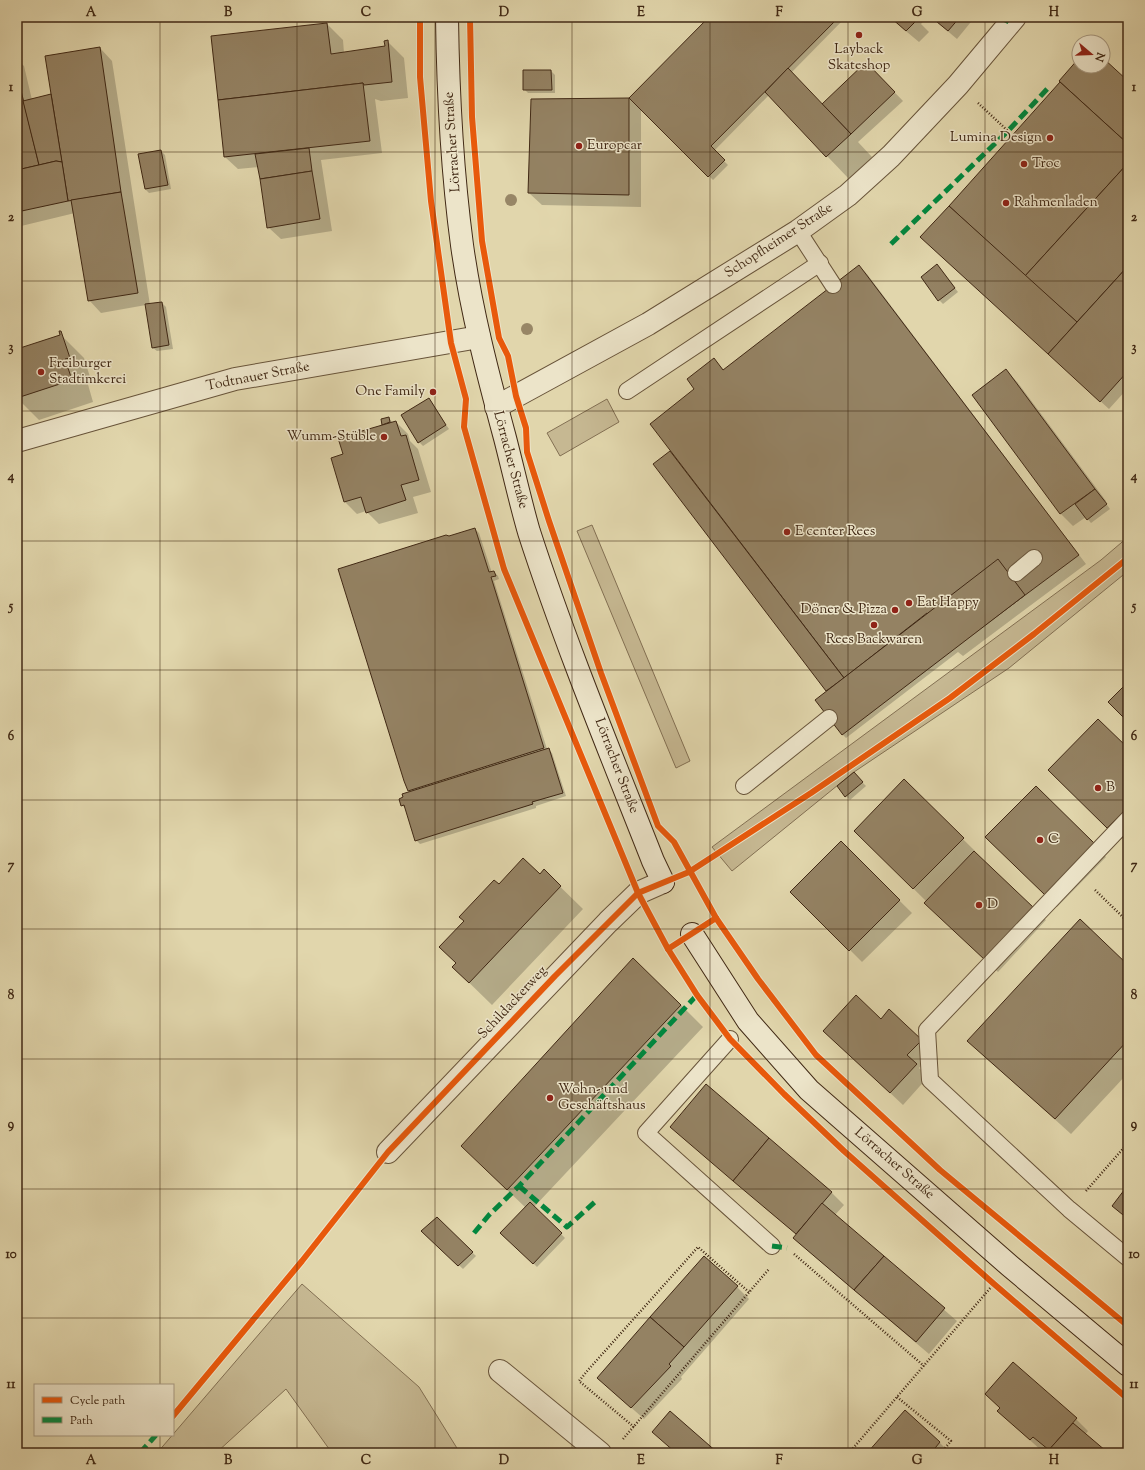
<svg xmlns="http://www.w3.org/2000/svg" width="1145" height="1470" font-family="'Sorts Mill Goudy',serif">
<style>
.green{fill:#c6b892;stroke:#837053}
.shadow{fill:#0003}
.building{fill:#948263;stroke:#402814}
.lines{fill:none;stroke-linecap:round;stroke-linejoin:round}
.lane-casing{stroke:#68543a;stroke-width:18}
.street-casing{stroke:#68543a;stroke-width:24}
.secondary-casing{stroke:#402814;stroke-width:24}
.path{stroke:#402814;stroke-width:2.5;stroke-dasharray:1 2;stroke-linecap:butt}
.lane{stroke:#ece4c9;stroke-width:16}
.street{stroke:#ece4c9;stroke-width:22}
.secondary{stroke:#ece4c9;stroke-width:22}
.quiet{stroke:#00873e;stroke-width:5;stroke-dasharray:10 5;stroke-linecap:butt}
.cycleway-casing{stroke:#ece4c9;stroke-width:8}
.cycleway{stroke:#e8590c;stroke-width:6}
.tree{fill:#978666}
.grid{fill:none;stroke:#402814;stroke-width:1;stroke-opacity:0.55}
.poi-dot{fill:#8f2418;stroke:#ece4c9;stroke-width:1.5}
.labels{text-anchor:middle;dominant-baseline:central;stroke-width:3;stroke-linejoin:round;paint-order:stroke}
.poi-label{font-size:14px;fill:#402814;stroke:#ece4c9;text-anchor:start}
.street-label{font-size:14px;fill:#402814;stroke:#ece4c9}
.neatline{fill:none;stroke:#402814;stroke-width:1.5}
.grid-label{font-size:13px;text-anchor:middle;font-weight:bold;fill:#402814}
</style>
<rect width="100%" height="100%" fill="#e1d6ac"/>
<filter id="stains"><feTurbulence type="fractalNoise" baseFrequency=".005" numOctaves="4"/><feColorMatrix values="0 0 0 0 .2 0 0 0 0 .09 0 0 0 0 .02 0 0 0 .5 -.17"/></filter>
<radialGradient id="worn" r=".72"><stop offset=".6" stop-color="#630" stop-opacity="0"/><stop offset="1" stop-color="#630" stop-opacity=".3"/></radialGradient>
<g class="green">
<path d="M607,399L619,422L560,456L547,433Z"/>
<path d="M592,525L690,761L676,768L577,531Z"/>
<path d="M1128,537V571L1009,668L854,772L732,871L712,847L1101,560Z"/>
<path d="M302,1284L419,1387L460,1453H332L286,1389L216,1453H157Z"/>
</g>
<g class="shadow">
<path d="M710,17H846L791,73L823,105L866,63L903,101L858,142L872,157L849,179L769,95L714,151L728,165L713,180L641,108V207L542,205L529,193L532,100L629,99Z"/>
<path d="M889,17H927L921,24L929,32L919,42Z"/>
<path d="M931,17H975L957,39Z"/>
<path d="M327,24L343,40L344,53L386,47L388,42L404,58L408,98L381,101L375,99L382,153L321,160L332,231L281,239L268,227L259,167L238,169L225,157Z"/>
<path d="M100,48L112,61L150,305L162,303L166,307L173,349L157,351L153,348L146,305L101,313L89,300L75,213L17,227V59L24,66L32,100L51,95L53,97Z"/>
<path d="M1079,60V66H1103V60L1128,82V388L1109,409L921,237L1065,85Z"/>
<path d="M551,71L555,75V93H528L524,89Z"/>
<path d="M161,151L165,155L171,189L149,193L145,189Z"/>
<path d="M937,265L958,292L943,304L939,300Z"/>
<path d="M859,266L867,274L1086,564L963,656L958,652L846,738L842,734L828,691L654,464L672,451L696,389L714,360L724,370Z"/>
<path d="M62,336L84,358L91,380L87,381L93,402L39,420L17,398V350Z"/>
<path d="M1006,370L1018,383L1106,501L1105,502L1110,509L1091,523L1086,517L1073,526L1061,514L974,395Z"/>
<path d="M428,399L449,429L423,446L419,442Z"/>
<path d="M389,418L393,423L396,422L408,434L410,441L418,449L431,492L413,497L418,513L379,524L366,511L357,514L345,502L332,459L344,455L383,426L382,420Z"/>
<path d="M475,529L479,533L492,573L494,572L498,576L499,579L494,581L547,749L552,753L566,796L536,806V808L420,844L416,840L406,809L402,805L411,792L409,790L449,537Z"/>
<path d="M1128,749V832L1120,840L1050,770Z"/>
<path d="M858,778L866,786L850,800L846,796Z"/>
<path d="M904,781L975,851L974,852L1046,920L998,972L938,915L927,902L855,831Z"/>
<path d="M1036,787L1106,857L1057,907L987,837Z"/>
<path d="M841,843L912,913L862,962L792,892Z"/>
<path d="M544,871L583,909L492,1005L453,967L499,886L540,876Z"/>
<path d="M1128,966V1073L1071,1134L968,1041Z"/>
<path d="M681,1005L703,1027L534,1207L565,1238L537,1267L502,1233L526,1208L484,1168Z"/>
<path d="M889,1011L933,1053L919,1068L928,1077L903,1105L837,1043L881,1020Z"/>
<path d="M671,1127L831,1192L844,1205L835,1215L957,1321L929,1354L807,1250L794,1238L797,1235Z"/>
<path d="M437,1219L476,1256L463,1269L423,1231Z"/>
<path d="M737,1287L749,1299L681,1377L682,1379L644,1419L598,1378Z"/>
<path d="M1013,1364L1076,1419L1088,1431L1085,1435L1106,1453H1047L1049,1451L1046,1448L1043,1452L1011,1423L998,1411L1001,1409Z"/>
<path d="M905,1412L940,1443L950,1453H868Z"/>
</g>
<g class="building">
<path d="M709,17H839L711,146L725,160L708,177L629,98Z"/>
<path d="M890,17H915L918,19L906,31Z"/>
<path d="M931,17H960L948,31Z"/>
<path d="M327,23L331,54L385,46L384,41L388,40L392,82L364,85L363,83L218,100L211,36Z"/>
<path d="M100,47L121,192L68,201L45,56Z"/>
<path d="M1079,58V66H1103V58L1128,81V144L1059,81Z"/>
<path d="M866,62L895,92L851,134L822,104Z"/>
<path d="M788,68L851,134L826,157L765,92Z"/>
<path d="M523,70H551L552,90H523Z"/>
<path d="M17,74L39,165L17,170Z"/>
<path d="M1060,82L1128,144V163L1025,276L949,206Z"/>
<path d="M363,83L370,141L224,157L218,100Z"/>
<path d="M51,94L62,162L56,161L39,165L23,101Z"/>
<path d="M629,98V195L528,193L531,99Z"/>
<path d="M309,148L312,171L260,179L255,154Z"/>
<path d="M161,150L168,185L145,189L138,154Z"/>
<path d="M56,161L62,162L68,201L17,212V170Z"/>
<path d="M1128,163V266L1077,322L1025,276Z"/>
<path d="M312,171L320,219L267,228L260,179Z"/>
<path d="M121,192L138,293L88,301L71,200Z"/>
<path d="M949,206L1077,322L1048,354L920,237Z"/>
<path d="M937,264L955,288L938,301L921,277Z"/>
<path d="M859,265L1079,555L954,648L927,613L844,678L650,424L694,389L687,379L714,358L723,370Z"/>
<path d="M1128,266V371L1100,402L1048,354Z"/>
<path d="M162,302L169,345L152,348L145,304Z"/>
<path d="M59,331H61L70,358L65,359L72,380L17,398V349L60,335Z"/>
<path d="M1006,369L1095,489L1060,514L972,395Z"/>
<path d="M429,398L446,425L418,443L401,415Z"/>
<path d="M389,417L390,422L382,425L381,419Z"/>
<path d="M396,421L401,436L406,435L419,480L401,485L406,500L366,513L361,497L344,502L331,458L343,454L338,438Z"/>
<path d="M670,451L844,678L826,691L653,464Z"/>
<path d="M1095,489L1107,504L1087,520L1075,504Z"/>
<path d="M475,528L489,572L494,571L496,576L491,577L544,748L408,791L404,781L338,569L446,535L449,536Z"/>
<path d="M998,559L1025,595L842,735L815,700Z"/>
<path d="M1128,682V722L1108,702Z"/>
<path d="M1098,719L1128,748V807L1107,828L1048,770Z"/>
<path d="M549,748L563,793L532,802L533,804L415,841L404,805L401,806L399,799L403,797L402,794Z"/>
<path d="M854,772L863,782L845,797L837,786Z"/>
<path d="M904,779L964,838L913,889L854,831Z"/>
<path d="M1036,786L1095,844L1045,895L985,837Z"/>
<path d="M841,841L900,900L849,951L790,892Z"/>
<path d="M974,851L1034,908L985,960L924,903Z"/>
<path d="M523,858L540,874L544,869L561,886L469,983L452,967L456,963L439,947L464,921L459,917L494,880L499,884Z"/>
<path d="M1080,919L1128,965V1040L1055,1119L967,1041Z"/>
<path d="M633,958L681,1005L507,1190L461,1146Z"/>
<path d="M856,995L881,1019L889,1009L922,1040L907,1055L917,1064L890,1093L823,1031Z"/>
<path d="M706,1084L769,1138L733,1181L670,1127Z"/>
<path d="M769,1138L832,1192L796,1234L733,1181Z"/>
<path d="M1128,1185V1219L1112,1206Z"/>
<path d="M530,1202L562,1233L533,1264L500,1233Z"/>
<path d="M822,1203L884,1256L854,1290L793,1238Z"/>
<path d="M437,1217L473,1252L458,1266L421,1231Z"/>
<path d="M704,1256L738,1286L684,1347L650,1317Z"/>
<path d="M884,1256L945,1308L916,1342L854,1290Z"/>
<path d="M650,1317L684,1347L669,1364L671,1366L631,1408L597,1378Z"/>
<path d="M1013,1362L1077,1418L1049,1450L1033,1437L1030,1440L997,1411L1000,1408L985,1394Z"/>
<path d="M905,1410L940,1442L931,1453H867Z"/>
<path d="M670,1411L718,1453H676L652,1432Z"/>
<path d="M1073,1423L1106,1451L1108,1453H1046Z"/>
</g>
<g class="lines">
<defs>
<g id="lane">
<path d="M798,231L833,285"/>
<path d="M627,391L820,263"/>
<path d="M1016,573L1034,558"/>
<path d="M744,786L829,718"/>
<path d="M1128,819L927,1030L930,1080L1069,1209L1128,1258"/>
<path d="M730,1039L646,1133L772,1246"/>
</g>
<g id="street">
<path d="M496,407L648,324L798,231L848,195L891,156L958,85L1015,17"/>
<path d="M17,441L235,379L479,337"/>
<path d="M388,1152L608,922L638,893L663,882"/>
<path d="M500,1371L600,1453"/>
</g>
<g id="secondary">
<path d="M447,17C448,93 452,170 462,245C471,310 488,375 505,438C513,469 520,501 529,532C565,643 610,752 653,861L663,882"/>
<path d="M692,934L748,1021L809,1090L1010,1266L1128,1365"/>
</g>
</defs>
<use href="#lane" class="lane-casing"/>
<use href="#street" class="street-casing"/>
<use href="#secondary" class="secondary-casing"/>
<g class="path">
<path d="M978,103L1008,131"/>
<path d="M1095,890L1128,922"/>
<path d="M1086,1191L1128,1143"/>
<path d="M794,1254L924,1366"/>
<path d="M897,1397L951,1441L941,1453"/>
<path d="M634,1427L579,1381L588,1370L698,1247L750,1293"/>
<path d="M623,1439L769,1269"/>
<path d="M849,1453L992,1286"/>
</g>
<use href="#lane" class="lane"/>
<use href="#street" class="street"/>
<use href="#secondary" class="secondary"/>
<g class="quiet">
<path d="M1000,17L1011,23"/>
<path d="M891,244L1008,131L1050,86"/>
<path d="M519,1186L567,1227L597,1200"/>
<path d="M474,1233L489,1215L519,1186L697,995"/>
<path d="M772,1246L787,1248"/>
<path d="M140,1453L156,1435"/>
</g>
<defs>
<g id="cycleway">
<path d="M420,17V77L431,201L451,343L466,399L464,427L504,569L638,893L668,949L697,995L730,1039L784,1094L844,1151L994,1284L1128,1399"/>
<path d="M470,17L472,117L482,241L499,338L508,356L516,396L526,428L527,452L549,521L601,673L658,826L674,842L716,918L758,979L816,1055L940,1170L1128,1326"/>
<path d="M668,949L716,918"/>
<path d="M173,1416L302,1261L388,1152L555,976L638,893L689,872L811,793L950,698L1034,634L1128,558"/>
</g>
</defs>
<use href="#cycleway" class="cycleway-casing"/>
<use href="#cycleway" class="cycleway"/>
</g>
<g class="tree">
<circle cx="511" cy="200" r="6"/>
<circle cx="527" cy="329" r="6"/>
</g>
<path class="grid" d="M160,17V1385M297,17V1453M435,17V1453M572,17V1453M710,17V1453M848,17V1453M985,17V1453M17,152H1128M17,281H1128M17,411H1128M17,541H1128M17,670H1128M17,800H1128M17,929H1128M17,1059H1128M17,1189H1128M17,1318H1128M160,1435V1453"/>
<g class="poi-dot">
<circle cx="859" cy="35" r="4"/>
<circle cx="1050" cy="138" r="4"/>
<circle cx="579" cy="146" r="4"/>
<circle cx="1024" cy="164" r="4"/>
<circle cx="1006" cy="203" r="4"/>
<circle cx="41" cy="372" r="4"/>
<circle cx="433" cy="392" r="4"/>
<circle cx="384" cy="437" r="4"/>
<circle cx="787" cy="532" r="4"/>
<circle cx="909" cy="603" r="4"/>
<circle cx="895" cy="610" r="4"/>
<circle cx="874" cy="625" r="4"/>
<circle cx="1098" cy="788" r="4"/>
<circle cx="1040" cy="840" r="4"/>
<circle cx="979" cy="905" r="4"/>
<circle cx="550" cy="1098" r="4"/>
</g>
<g class="labels">
<g class="poi-label">
<text x="859" y="50" text-anchor="middle">Layback<tspan x="859" dy="16">Skateshop</tspan></text>
<text x="1042" y="138" text-anchor="end">Lumina Design</text>
<text x="587" y="146">Europcar</text>
<text x="1032" y="164">Troc</text>
<text x="1014" y="203">Rahmenladen</text>
<text x="49" y="364">Freiburger<tspan x="49" dy="16">Stadtimkerei</tspan></text>
<text x="425" y="392" text-anchor="end">One Family</text>
<text x="376" y="437" text-anchor="end">Wumm-Stüble</text>
<text x="795" y="532">E center Rees</text>
<text x="917" y="603">Eat Happy</text>
<text x="887" y="610" text-anchor="end">Döner &amp; Pizza</text>
<text x="874" y="640" text-anchor="middle">Rees Backwaren</text>
<text x="1106" y="788">B</text>
<text x="1048" y="840">C</text>
<text x="987" y="905">D</text>
<text x="558" y="1090">Wohn- und<tspan x="558" dy="16">Geschäftshaus</tspan></text>
</g>
<g class="street-label">
<text transform="translate(453 142) rotate(-94)">Lörracher Straße</text>
<text transform="translate(779 241) rotate(-33)">Schopfheimer Straße</text>
<text transform="translate(258 377) rotate(-11)">Todtnauer Straße</text>
<text transform="translate(510 460) rotate(75)">Lörracher Straße</text>
<text transform="translate(616 766) rotate(69)">Lörracher Straße</text>
<text transform="translate(513 1003) rotate(-47)">Schildackerweg</text>
<text transform="translate(894 1164) rotate(41)">Lörracher Straße</text>
</g>
</g>
<rect width="1145" height="1470" fill="none" stroke="#e1d6ac" stroke-width="44"/>
<rect x="34" y="1384" width="140" height="52" fill="#ece4c9" stroke="#a79981"/>
<rect x="42" y="1397" width="20" height="6" fill="#e8590c" stroke="#a79981"/>
<text x="70" y="1404" font-size="12" fill="#402814">Cycle path</text>
<rect x="42" y="1417" width="20" height="6" fill="#00873e" stroke="#a79981"/>
<text x="70" y="1424" font-size="12" fill="#402814">Path</text>
<g transform="translate(1091 54) rotate(109)"><circle r="19" fill="#ece4c9" stroke="#a79981"/>
<path d="M0-3L7 15L0 10L-7 15Z" fill="#8f2418"/>
<text y="-6" font-size="11" font-weight="bold" text-anchor="middle" fill="#402814">N</text>
</g>
<rect x="22" y="22" width="1101" height="1426" class="neatline"/>
<g class="grid-label">
<text x="91" y="16">A</text>
<text x="228" y="16">B</text>
<text x="366" y="16">C</text>
<text x="504" y="16">D</text>
<text x="641" y="16">E</text>
<text x="779" y="16">F</text>
<text x="917" y="16">G</text>
<text x="1054" y="16">H</text>
<text x="11" y="91">1</text>
<text x="1134" y="91">1</text>
<text x="11" y="221">2</text>
<text x="1134" y="221">2</text>
<text x="11" y="351">3</text>
<text x="1134" y="351">3</text>
<text x="11" y="480">4</text>
<text x="1134" y="480">4</text>
<text x="11" y="610">5</text>
<text x="1134" y="610">5</text>
<text x="11" y="740">6</text>
<text x="1134" y="740">6</text>
<text x="11" y="869">7</text>
<text x="1134" y="869">7</text>
<text x="11" y="999">8</text>
<text x="1134" y="999">8</text>
<text x="11" y="1128">9</text>
<text x="1134" y="1128">9</text>
<text x="11" y="1258">10</text>
<text x="1134" y="1258">10</text>
<text x="11" y="1388">11</text>
<text x="1134" y="1388">11</text>
<text x="91" y="1464">A</text>
<text x="228" y="1464">B</text>
<text x="366" y="1464">C</text>
<text x="504" y="1464">D</text>
<text x="641" y="1464">E</text>
<text x="779" y="1464">F</text>
<text x="917" y="1464">G</text>
<text x="1054" y="1464">H</text>
</g>
<rect width="100%" height="100%" filter="url(#stains)"/>
<rect width="100%" height="100%" fill="url(#worn)"/>
</svg>
